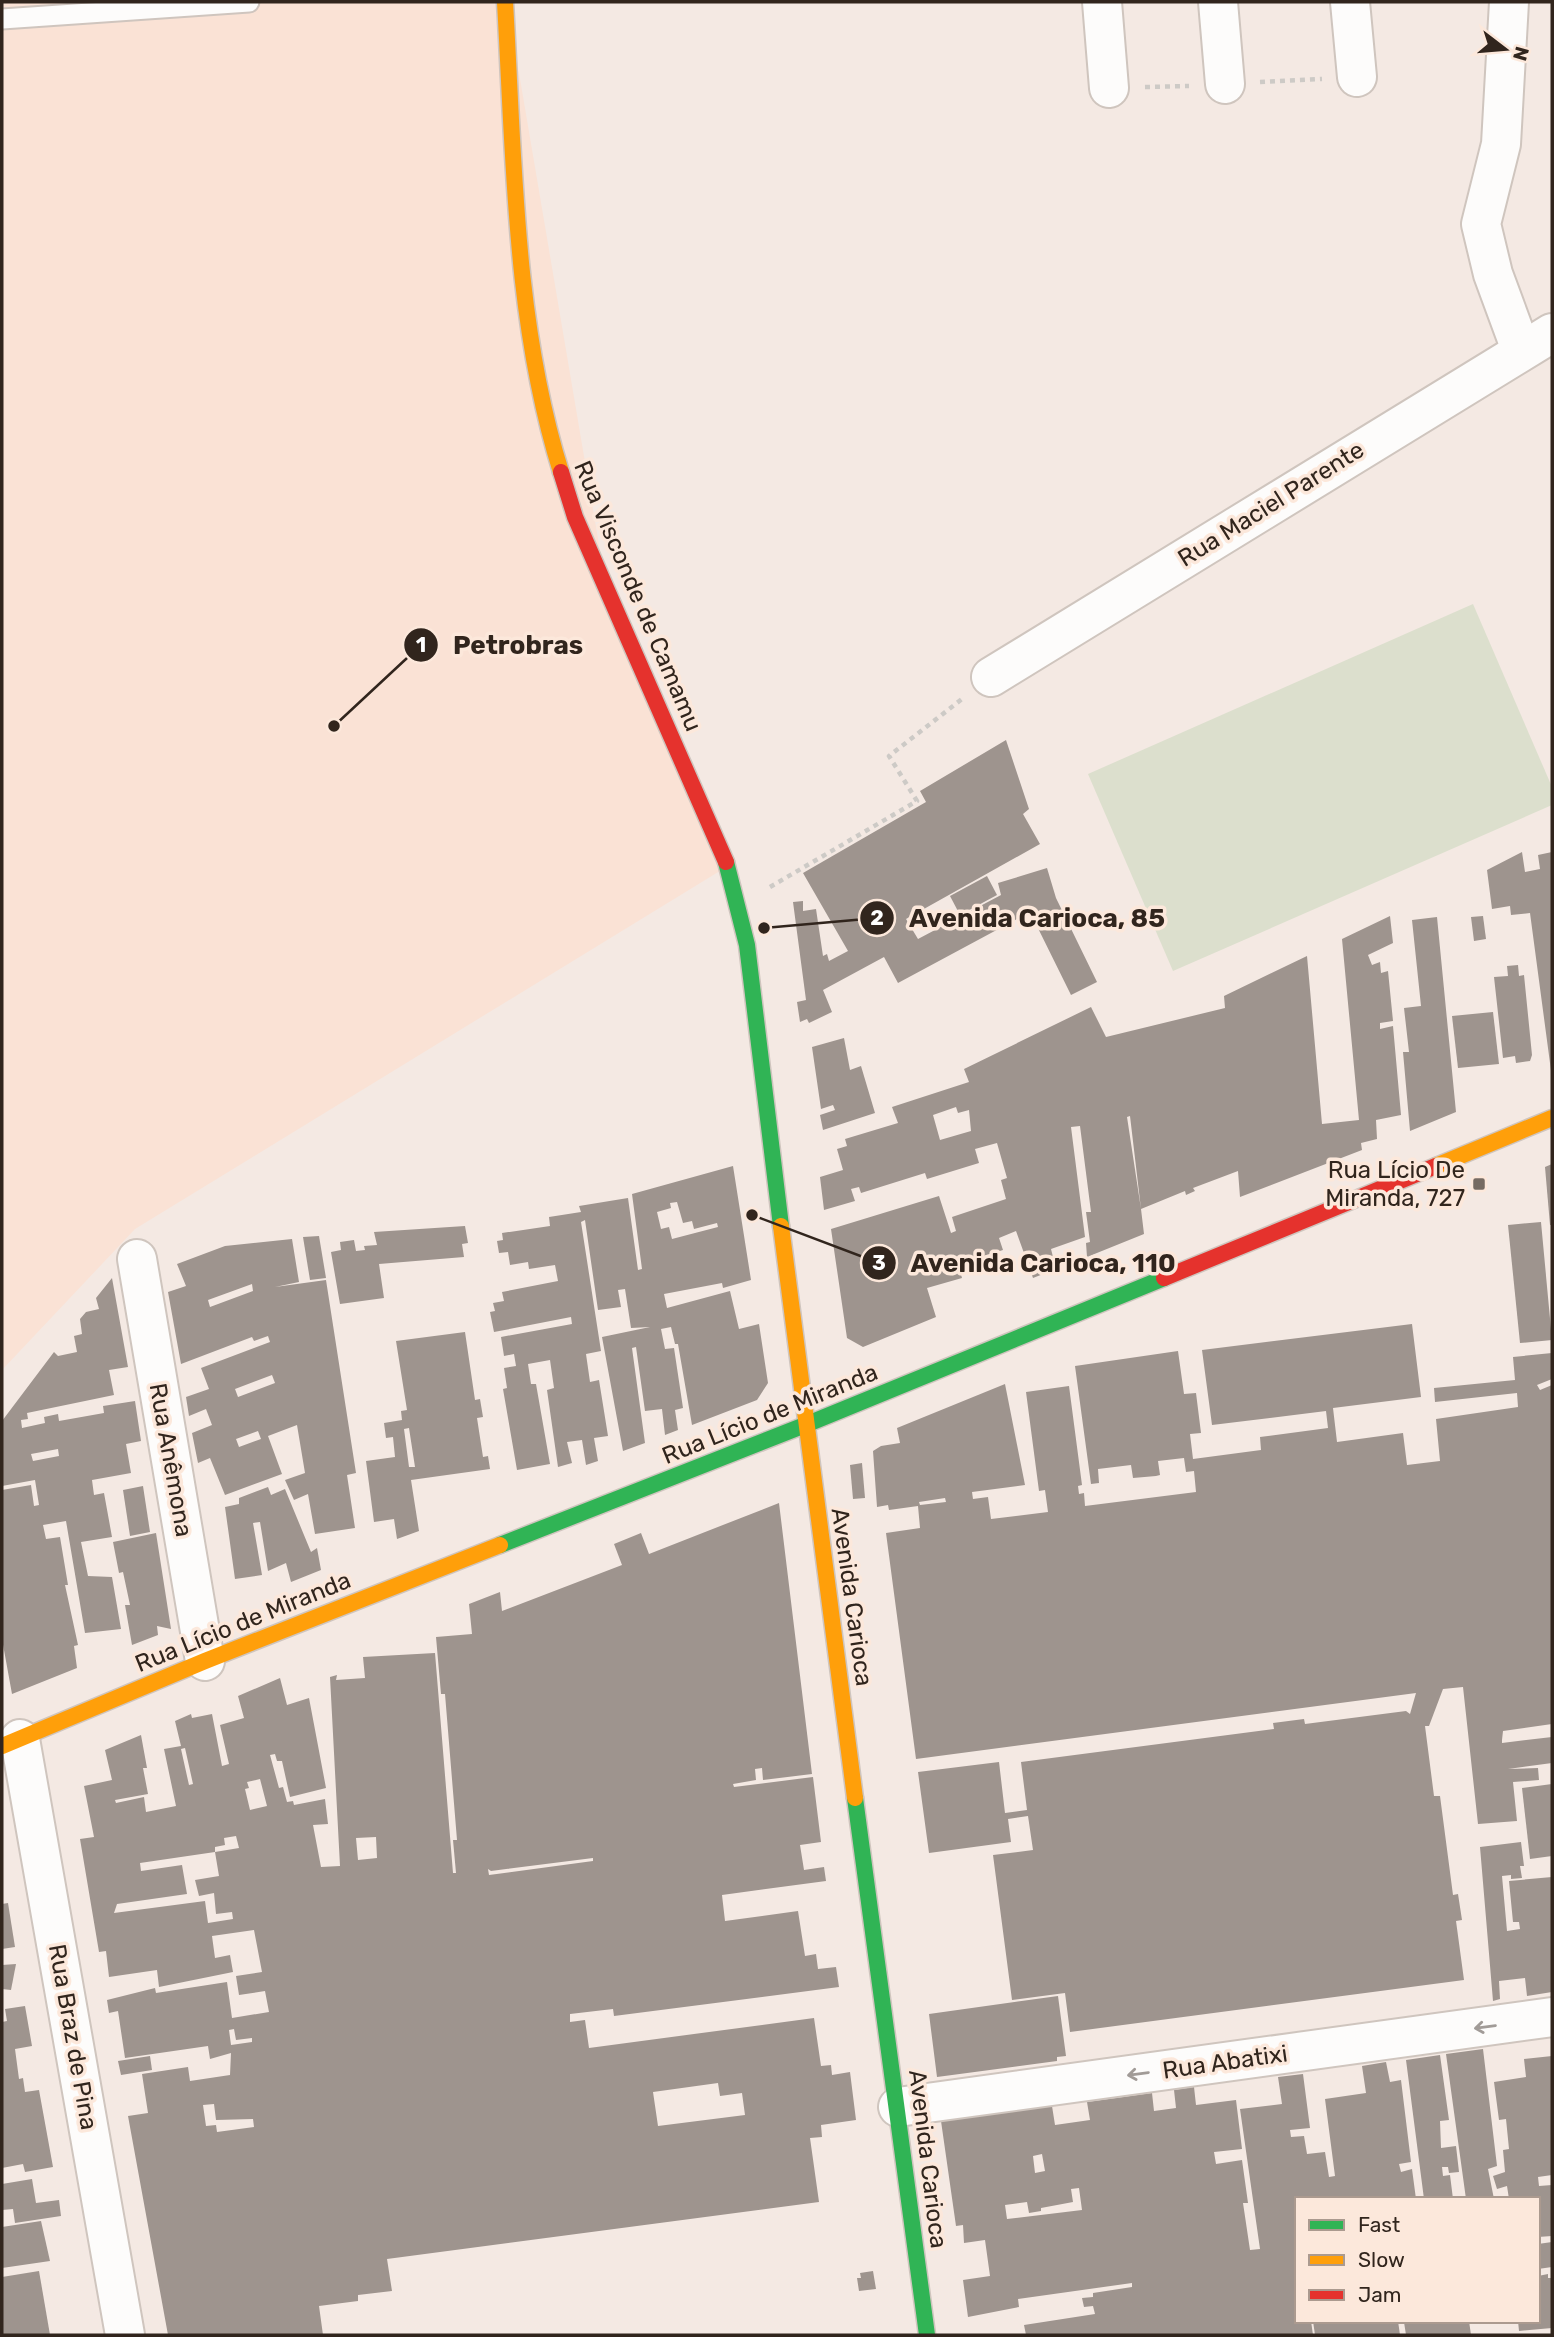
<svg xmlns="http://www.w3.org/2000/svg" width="1554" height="2337" font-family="Rubik,sans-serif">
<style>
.built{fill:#fae2d5}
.green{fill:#dcdfcd}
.building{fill:#9e948e;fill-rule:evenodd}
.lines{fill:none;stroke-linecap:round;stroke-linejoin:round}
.lane-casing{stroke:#cfc5be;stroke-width:23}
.street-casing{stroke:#cfc5be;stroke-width:42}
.fast-casing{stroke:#cfc5be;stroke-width:19}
.slow-casing{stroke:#cfc5be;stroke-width:19}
.jam-casing{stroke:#cfc5be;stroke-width:19}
.path{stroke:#cdcac6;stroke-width:4.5;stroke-dasharray:5 5;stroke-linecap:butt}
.lane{stroke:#fdfcfb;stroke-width:19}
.street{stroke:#fdfcfb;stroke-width:38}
.fast{stroke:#30b455;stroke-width:16}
.slow{stroke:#ff9f0a;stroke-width:16}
.jam{stroke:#e5322d;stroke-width:16}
.oneway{stroke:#a19b97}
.poi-dot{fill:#756a62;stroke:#fce8db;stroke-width:2.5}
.labels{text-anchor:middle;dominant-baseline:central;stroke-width:7;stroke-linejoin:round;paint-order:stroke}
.street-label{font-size:24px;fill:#31251d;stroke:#fce8db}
.poi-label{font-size:24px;fill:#31251d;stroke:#fce8db;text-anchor:end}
.leader{fill:none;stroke:#31251d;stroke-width:2.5}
.callout-dot{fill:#31251d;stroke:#fce8db;stroke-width:2.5}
.mark-label{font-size:21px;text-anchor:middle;font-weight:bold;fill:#fff}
.callout-label{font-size:26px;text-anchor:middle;font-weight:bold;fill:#31251d;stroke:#fce8db;stroke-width:7;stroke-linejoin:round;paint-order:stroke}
</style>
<rect width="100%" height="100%" fill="#f4e9e3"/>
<path class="built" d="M2,2H507L606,586L728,866L135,1229L2,1370Z"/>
<path class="green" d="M1473,604L1552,787V805L1173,971L1088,774Z"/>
<g class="building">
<path d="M1006,740L1029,809L1023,814L1040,844L906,919L918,939L1001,895L998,883L1047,868L1056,898L1097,982L1071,995L1030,912L898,983L884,957L823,990L832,1012L809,1023L807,1019L800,1022L797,1002L806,1000L793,902L803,901V911L816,909L823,956L827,954L829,961L848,951L803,873L926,802L920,791Z"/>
<path d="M1522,852L1525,872L1540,869L1538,855L1552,852V1078L1530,913L1511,915L1510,906L1492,909L1487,870Z"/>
<path d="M987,876L997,895L960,915L950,896Z"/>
<path d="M1390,916L1393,943L1368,955L1372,965L1380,962L1381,973L1388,971L1393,1021L1380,1023V1029L1393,1026L1401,1115L1376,1120L1377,1139L1361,1143L1362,1150L1240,1197L1238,1171L1193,1188L1195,1191L1186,1195L1185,1191L1141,1209L1144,1234L1087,1257L1086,1243L1090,1242L1086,1212H1091L1080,1126L1071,1127L1085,1237L1051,1249L1056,1269L1033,1278L1016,1231L999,1238L1003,1250L958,1264L962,1278L927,1288L936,1317L863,1347L847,1338L831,1229L939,1196L951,1233L956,1231L952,1217L1006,1199L1001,1180L1007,1178L997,1143L975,1149L979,1163L927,1179L925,1173L861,1193L859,1187L851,1189L855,1201L824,1210L820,1177L843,1170L837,1149L847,1146L845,1139L898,1123L892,1107L969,1082L964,1069L1091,1007L1106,1037L1225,1008L1224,996L1307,956L1322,1124L1359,1120L1342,939ZM956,1107L958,1113L969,1110L971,1131L940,1140L933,1115ZM1130,1116L1141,1209L1127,1117Z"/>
<path d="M1483,916L1486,939L1474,941L1471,917Z"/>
<path d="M1437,917L1456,1112L1410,1131L1403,1052H1409L1404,1008L1421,1006L1412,920Z"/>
<path d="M1518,965L1519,976L1524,975L1532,1055L1530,1061L1516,1063L1515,1056L1503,1058L1494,977L1508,976L1507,966Z"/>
<path d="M1493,1012L1499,1064L1458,1068L1452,1016Z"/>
<path d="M844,1038L850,1070L861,1066L875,1113L823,1130L820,1115L835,1110L833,1105L821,1109L812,1047Z"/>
<path d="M1552,1164V1225H1550L1545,1167Z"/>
<path d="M733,1166L751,1280L723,1288L722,1283L664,1294L667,1308L730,1291L739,1329L759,1324L768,1383L757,1400L692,1425L678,1344H675L671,1327L661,1329L665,1349L674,1348L683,1408L675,1410L678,1430L665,1435L662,1409L645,1411L636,1347L632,1348L645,1443L623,1451L602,1337L650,1327L631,1328L625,1289L618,1290L621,1307L598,1310L585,1220L581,1222L601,1351L586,1354L590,1382L599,1380L608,1436L594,1438L598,1461L586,1465L582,1440L567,1442L572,1463L558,1467L547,1390L554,1388L550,1360L528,1364L531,1384H536L550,1464L517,1470L503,1389L507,1388L504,1368L516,1366L514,1354L504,1356L501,1337L572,1324L571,1317L494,1332L490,1312L495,1311L493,1303L504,1301L502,1292L558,1281L555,1265L529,1269L528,1262L510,1265L508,1252L499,1253L497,1241L503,1240L502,1233L550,1226L549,1217L581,1212L579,1206L628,1198L638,1270L642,1269L632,1194ZM677,1202L683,1223L692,1221L694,1229L717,1223L718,1227L672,1239L669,1227L661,1229L657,1212L671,1208L670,1203Z"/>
<path d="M1541,1222L1552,1340L1520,1343L1508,1225Z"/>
<path d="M465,1226L468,1243L462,1244L464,1257L379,1264L384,1298L340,1304L331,1252L341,1250L340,1242L354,1240L356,1251L365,1250L364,1246L377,1245L374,1232Z"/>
<path d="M319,1236L326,1278L310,1280L303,1237Z"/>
<path d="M292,1239L299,1282L275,1287L326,1280L356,1473L347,1475L355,1528L315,1534L308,1494L294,1500L285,1480L305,1473L297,1425L268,1436L282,1474L225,1495L210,1458L198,1463L192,1433L212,1425L206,1409L189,1416L186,1397L209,1389L201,1368L270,1342L268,1336L254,1341L252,1337L181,1364L168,1292L186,1286L177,1264L225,1246ZM252,1284L253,1291L210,1307L208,1300ZM272,1375L275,1383L238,1397L235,1389ZM258,1431L261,1439L239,1447L236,1439Z"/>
<path d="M112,1278L128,1367L109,1370L114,1395L27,1413L28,1419L21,1420L22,1428L45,1423L44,1417L58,1414L59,1421L104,1413L103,1406L135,1401L141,1441L126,1444L131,1473L92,1480L94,1495L104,1493L112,1537L81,1542L88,1576L112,1577L121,1629L85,1633L66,1521L43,1525L46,1539L60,1537L68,1585H65L78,1645L74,1646L77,1668L12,1694L2,1639V1490L31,1485L34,1506L39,1505L35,1480L2,1486V1421L54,1352L58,1356L77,1352L74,1336L82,1334L80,1319L86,1312L99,1309L96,1298ZM58,1449L59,1456L33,1461L31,1454Z"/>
<path d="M1412,1324L1421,1397L1333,1408L1337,1442L1403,1433L1407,1465L1440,1461L1436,1419L1518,1407L1517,1393L1435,1402L1434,1388L1515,1380L1513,1357L1552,1353V1379L1537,1385L1540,1390L1552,1385V1724L1503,1731L1502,1740V1743L1552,1737V1763L1508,1769L1538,1768L1539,1780L1513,1782L1517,1821L1478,1824L1463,1687L1443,1689L1429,1726H1425L1434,1796H1440L1453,1895L1458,1894L1462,1920L1456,1921L1464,1980L1070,2032L1065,1993L1012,2000L993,1855L1033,1850L1028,1816L1008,1819L1011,1842L929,1853L918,1772L999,1762L1005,1813L1027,1810L1021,1762L1274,1729L1273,1723L1304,1719L1305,1724L1406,1711L1410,1714L1416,1693L916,1759L886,1533L920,1528L918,1506L889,1510L888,1505L877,1507L873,1451L881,1446L900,1443L897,1428L1005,1384L1025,1485L972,1492L973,1499L988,1497L991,1519L1048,1512L1045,1490L1039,1491L1026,1392L1069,1386L1082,1485L1078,1486L1079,1494L1084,1493L1085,1506L1196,1492L1194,1471L1186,1472L1184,1458L1158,1461L1160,1475L1156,1476L1133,1478L1131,1465L1098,1469L1099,1483L1091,1484L1075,1366L1178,1351L1184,1394L1196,1393L1201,1433L1190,1434L1193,1459L1261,1450L1260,1437L1328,1428L1326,1411L1212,1425L1202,1350ZM945,1498L946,1502L920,1505L919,1502Z"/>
<path d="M465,1332L475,1400L480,1399L483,1417L477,1418L483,1457L488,1456L490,1469L411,1480L419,1531L397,1539L394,1519L374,1522L366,1461L395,1457L393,1437L386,1438L384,1423L402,1420L401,1411L407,1410L396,1341ZM409,1428L415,1467H409L404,1429Z"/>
<path d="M862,1463L865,1498L853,1499L850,1465Z"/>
<path d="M143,1486L150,1532L130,1536L123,1490Z"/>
<path d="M268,1487L271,1495L285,1489L311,1552L317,1548L321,1570L291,1582L286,1563L268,1571L260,1522L253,1523L262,1575L235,1579L225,1507L239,1504V1498Z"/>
<path d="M779,1503L812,1774L763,1780L762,1768L755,1769L756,1780L733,1784L734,1787L813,1777L821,1842L800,1845L804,1870L824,1867L826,1881L722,1895L725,1921L798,1911L805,1956L816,1954L818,1969L836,1967L839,1987L614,2016L613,2009L570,2014V2022L585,2020L589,2048L814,2018L821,2066L831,2065L832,2075L850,2072L856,2120L821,2125L822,2137L810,2138L819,2202L387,2259L392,2291L358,2295V2301L319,2306L323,2335H168L128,2116L148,2113L142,2074L188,2067L190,2081L230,2075L231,2053L210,2059L208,2046L125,2058L118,2011L109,2013L107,2000L155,1988L156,1993L227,1982L232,2018L269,2012L265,1991L239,1995L236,1976L262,1972L254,1930L212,1936L215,1958L230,1955L233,1972L159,1987L157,1970L109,1977L106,1951L99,1952L80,1839L94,1837L84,1786L112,1780L105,1750L141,1735L147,1768H143L148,1794L115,1800L116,1803L144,1797L146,1812L176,1806L164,1749L181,1746L175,1721L191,1714L192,1718L212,1714L222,1766L229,1764L220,1725L244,1718L238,1696L280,1678L287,1705L309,1698L326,1788L290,1797L282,1761H277L275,1754L270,1755L279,1788L283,1787L287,1802L293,1801L294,1805L325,1799L328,1824L313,1825L321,1867L340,1866L330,1677L337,1675L336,1680L365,1678L363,1657L435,1653L453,1873H456L453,1840H457L445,1694H441L436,1637L472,1634L469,1604L500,1592L502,1611L622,1565L614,1544L641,1533L649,1554ZM185,1748L193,1784L189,1785L181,1749ZM260,1779L267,1806L250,1810L245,1789L249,1788L247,1782ZM236,1836L239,1848L215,1852V1847L225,1845L224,1838ZM376,1837L377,1858L358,1860L356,1838ZM215,1852L219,1876L195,1880L199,1896L214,1893L216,1914L232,1912L233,1919L208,1923L205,1901L114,1913L117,1904L187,1894L182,1865L141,1871L140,1863ZM593,1858V1861L489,1875L488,1869L491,1871ZM234,2029L236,2040L252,2038V2042L231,2045L229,2030ZM718,2083L720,2096L742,2093L745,2115L658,2126L653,2092ZM214,2104L216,2120L253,2119L254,2127L217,2132L216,2125L206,2126L203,2105Z"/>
<path d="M156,1533L171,1629L157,1626L158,1635L132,1645L125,1605H130L123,1572L119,1573L113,1542Z"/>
<path d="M1552,1784V1856L1530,1859L1522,1788Z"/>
<path d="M1521,1842L1524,1866H1520L1522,1878L1511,1879V1875L1502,1876L1507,1931L1520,1929L1519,1922H1513L1509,1881L1552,1877V1992L1527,1996L1525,1978L1499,1981L1500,1999L1493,2001L1480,1847Z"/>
<path d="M8,1903L15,1947L2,1949V1904Z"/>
<path d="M16,1964L11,1990L2,1989V1965Z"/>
<path d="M1058,1996L1066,2056L1057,2057V2061L937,2077L929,2014Z"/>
<path d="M25,2006L32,2046L15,2049L19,2079L23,2078L25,2092L39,2090L53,2167L25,2172L23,2164L2,2168V2022L7,2021L5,2009Z"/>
<path d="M1483,2049L1497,2166L1488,2169L1494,2199H1466L1446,2054Z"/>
<path d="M1440,2055L1449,2120L1440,2121L1441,2148L1456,2146L1459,2172L1449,2173L1448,2167H1442L1443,2176L1450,2175L1453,2199H1424L1406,2060Z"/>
<path d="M150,2056L152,2070L121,2075L118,2061Z"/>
<path d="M1552,2056V2175L1538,2177L1539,2186L1552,2185V2236L1538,2237V2199H1509L1507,2186L1497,2189L1493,2176L1505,2172L1503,2150L1509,2149L1506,2119L1499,2120L1494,2082L1526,2077L1524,2059Z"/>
<path d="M1386,2062L1390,2082L1401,2080L1411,2162L1399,2164L1401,2172L1412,2169L1416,2199H1297V2321H1311L1313,2335H1026L1024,2325L1095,2314L1093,2306L1084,2307L1082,2298L1093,2297V2293L1132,2287V2283L1018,2299L1019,2307L968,2317L963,2280L990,2276L985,2240L964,2243L963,2225L956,2226L941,2121L1052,2106L1055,2125L1090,2120L1087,2102L1152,2093L1154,2111L1176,2108L1174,2090L1194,2087L1196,2105L1236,2100L1242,2149L1214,2152L1216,2164L1242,2160L1248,2203H1243L1250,2250L1260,2249L1240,2109L1282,2104L1278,2077L1303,2074L1310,2128L1290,2130L1291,2137L1304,2136L1307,2154L1325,2152L1329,2177L1335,2176L1325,2099L1366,2093L1362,2066ZM1042,2154L1045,2171L1035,2173L1033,2156ZM1079,2188L1082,2210L1007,2219L1005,2205L1027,2202L1029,2213L1041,2211V2208L1073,2202L1071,2189Z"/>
<path d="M32,2179L36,2203L59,2200L61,2216L15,2223L13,2209L2,2210V2184Z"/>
<path d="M41,2221L50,2261L2,2268V2227Z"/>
<path d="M1552,2242V2267L1538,2269V2244Z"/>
<path d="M39,2271L50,2335H2V2277Z"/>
<path d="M873,2271L876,2289L859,2291L857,2278H861L860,2273Z"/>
<path d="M1548,2274V2278H1552V2328L1519,2331L1518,2321H1538V2276Z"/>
<path d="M1313,2321H1398L1400,2335H1315Z"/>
<path d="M1411,2321H1469L1471,2335H1406L1404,2322Z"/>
</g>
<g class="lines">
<defs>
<path id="lane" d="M2,19L249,2"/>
<g id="street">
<path d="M1102,2L1109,88"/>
<path d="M1218,2L1225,84"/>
<path d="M1350,2L1357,77"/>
<path d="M1509,2L1501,144L1481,224L1493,274L1521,350"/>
<path d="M991,677L1552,333"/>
<path d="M137,1259L205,1661"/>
<path d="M20,1739L125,2335"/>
<path d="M898,2107L1552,2017"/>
</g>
<g id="fast">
<path d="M726,862L747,945L781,1226"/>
<path d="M500,1545L805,1425L1164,1278"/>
<path d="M855,1798L927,2335"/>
</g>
<g id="slow">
<path d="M505,2C514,158 514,322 561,472"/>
<path d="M1436,1166L1552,1118"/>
<path d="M781,1226L855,1798"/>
<path d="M2,1746L205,1661L500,1545"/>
</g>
<g id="jam">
<path d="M561,472L575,517L726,862"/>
<path d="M1164,1278L1436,1166"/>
</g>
</defs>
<use href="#lane" class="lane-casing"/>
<use href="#street" class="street-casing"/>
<use href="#fast" class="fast-casing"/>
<use href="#slow" class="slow-casing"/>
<use href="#jam" class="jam-casing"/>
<g class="path">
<path d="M1260,82L1322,79"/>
<path d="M1145,87L1189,86"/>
<path d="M770,887L917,801L889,756L962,699"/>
</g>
<use href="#lane" class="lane"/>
<use href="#street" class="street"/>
<use href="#fast" class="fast"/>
<use href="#slow" class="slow"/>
<use href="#jam" class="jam"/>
</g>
<defs><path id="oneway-shaft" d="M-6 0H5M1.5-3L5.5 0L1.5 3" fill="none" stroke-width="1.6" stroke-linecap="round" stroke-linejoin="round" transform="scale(1.75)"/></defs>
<g class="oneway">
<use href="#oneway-shaft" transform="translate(1485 2027) rotate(172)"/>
<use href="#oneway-shaft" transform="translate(1138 2074) rotate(172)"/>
</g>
<rect class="poi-dot" x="1472" y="1177" width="14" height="14" rx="3.5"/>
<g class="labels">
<g class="street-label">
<text transform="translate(1271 504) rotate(-32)">Rua Maciel Parente</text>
<text transform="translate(638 596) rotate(67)">Rua Visconde de Camamu</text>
<text transform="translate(770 1414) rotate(-22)">Rua Lício de Miranda</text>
<text transform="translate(171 1460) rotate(80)">Rua Anêmona</text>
<text transform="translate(852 1597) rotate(82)">Avenida Carioca</text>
<text transform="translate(243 1622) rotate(-22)">Rua Lício de Miranda</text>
<text transform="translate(73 2037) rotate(80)">Rua Braz de Pina</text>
<text transform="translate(1225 2062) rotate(-8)">Rua Abatixi</text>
<text transform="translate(928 2159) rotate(83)">Avenida Carioca</text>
</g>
<g class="poi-label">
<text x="1465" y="1170">Rua Lício De<tspan x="1465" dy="28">Miranda, 727</tspan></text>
</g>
</g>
<path class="leader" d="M334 726L421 645M764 928L877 918M752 1215L879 1263"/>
<g class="callout-dot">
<circle cx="334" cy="726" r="7"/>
<circle cx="764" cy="928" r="7"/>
<circle cx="752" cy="1215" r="7"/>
<circle cx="421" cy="645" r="18"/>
<circle cx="877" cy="918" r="18"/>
<circle cx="879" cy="1263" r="18"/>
</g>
<g class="mark-label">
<text x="421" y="652">1</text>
<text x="877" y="925">2</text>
<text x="879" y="1270">3</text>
</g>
<g class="callout-label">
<text x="518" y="654">Petrobras</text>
<text x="1037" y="927">Avenida Carioca, 85</text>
<text x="1043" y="1272">Avenida Carioca, 110</text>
</g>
<rect width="1554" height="2337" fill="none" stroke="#31251d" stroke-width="7"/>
<rect x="1295" y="2197" width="245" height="126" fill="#fce8db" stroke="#ab9a8f" stroke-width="2"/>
<rect x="1309" y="2220" width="35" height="10" fill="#30b455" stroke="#ab9a8f" stroke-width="2"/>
<text x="1358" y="2232" font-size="21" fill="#31251d">Fast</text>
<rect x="1309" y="2255" width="35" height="10" fill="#ff9f0a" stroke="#ab9a8f" stroke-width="2"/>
<text x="1358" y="2267" font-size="21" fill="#31251d">Slow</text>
<rect x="1309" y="2290" width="35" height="10" fill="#e5322d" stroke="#ab9a8f" stroke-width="2"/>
<text x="1358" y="2302" font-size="21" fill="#31251d">Jam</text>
<g transform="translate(1505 49) rotate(106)" stroke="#fce8db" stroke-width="5" paint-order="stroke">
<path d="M0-5L12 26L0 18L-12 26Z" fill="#31251d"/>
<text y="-10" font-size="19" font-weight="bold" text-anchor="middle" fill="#31251d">N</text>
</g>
</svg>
